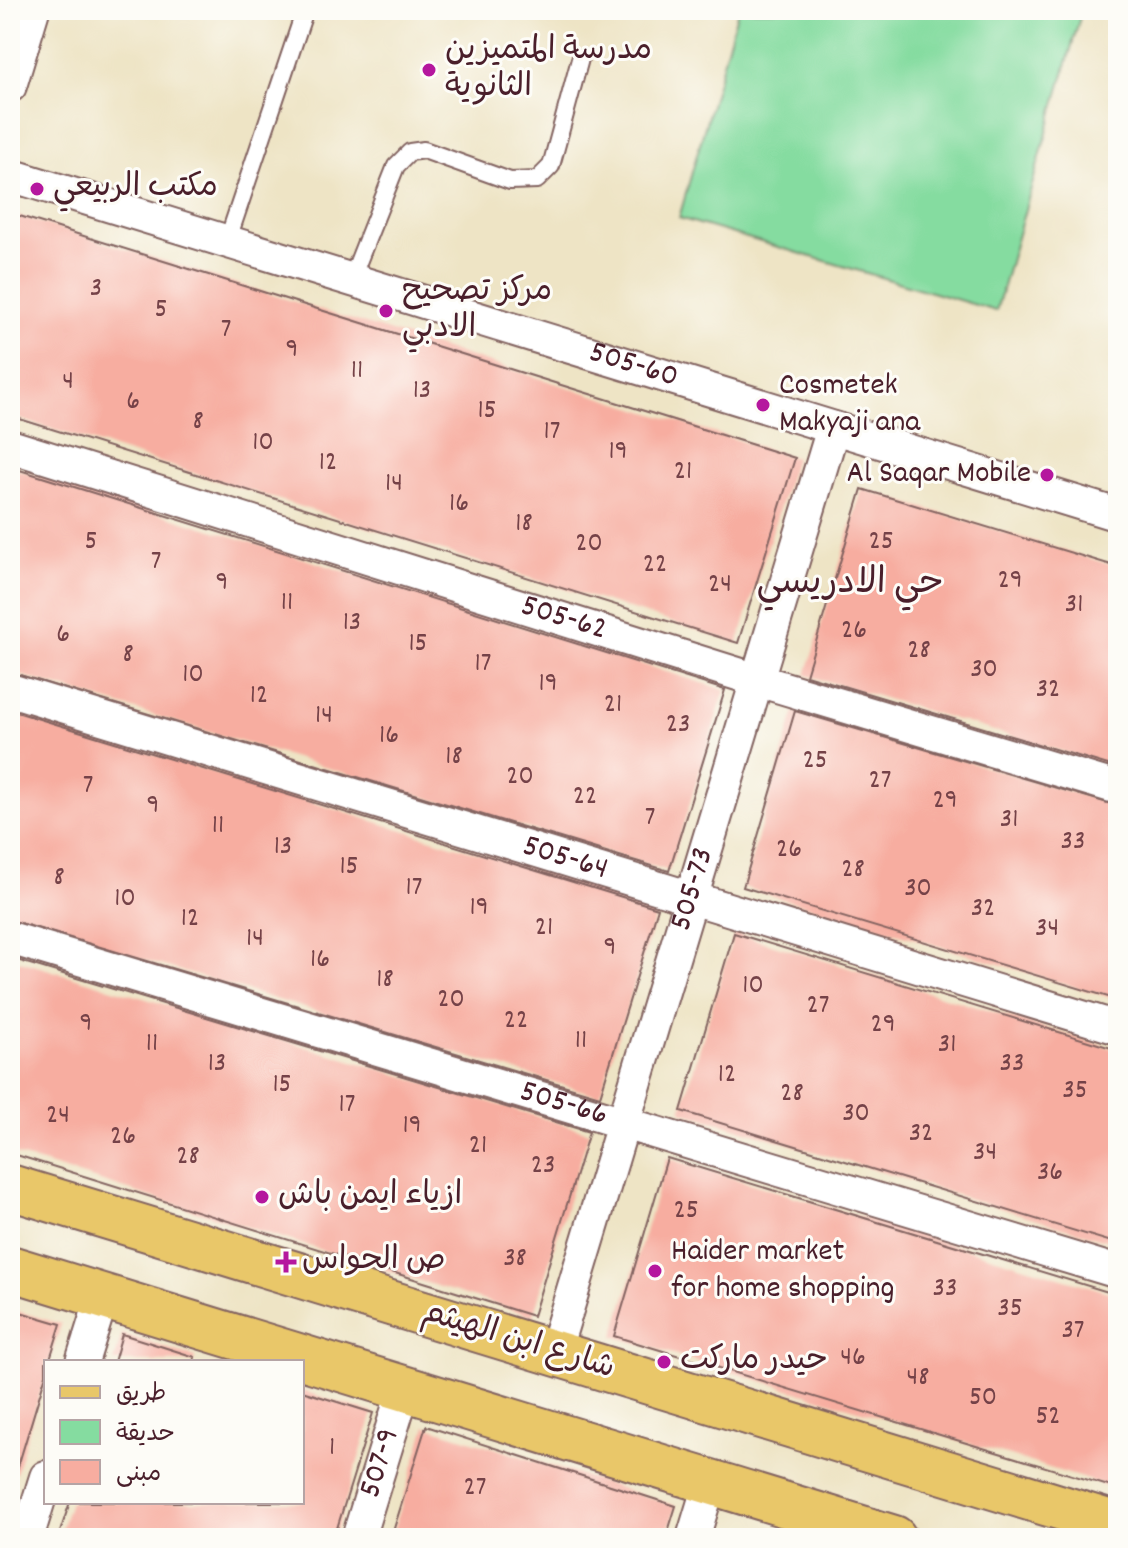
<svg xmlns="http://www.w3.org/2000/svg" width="1128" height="1548" font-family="Dekko,'Playpen Sans Arabic',sans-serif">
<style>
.green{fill:#85dca0;stroke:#687e66;stroke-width:2}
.building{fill:#f7ada0}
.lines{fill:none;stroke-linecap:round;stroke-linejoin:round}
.lane-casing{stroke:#836461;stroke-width:20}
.street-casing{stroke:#836461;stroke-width:36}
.primary-casing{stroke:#836461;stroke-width:48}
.lane{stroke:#fff;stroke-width:16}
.street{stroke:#fff;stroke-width:32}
.primary{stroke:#e9c769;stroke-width:44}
.poi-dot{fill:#b5179e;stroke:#fdfcf7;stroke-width:3}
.labels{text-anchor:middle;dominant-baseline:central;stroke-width:6;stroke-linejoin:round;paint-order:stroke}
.number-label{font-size:28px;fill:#754248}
.poi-label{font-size:32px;fill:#4a1f2b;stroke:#fdfcf7;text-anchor:start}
.street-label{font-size:32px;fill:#4a1f2b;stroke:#fdfcf7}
.quarter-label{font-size:36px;fill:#4a1f2b;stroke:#fdfcf7}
</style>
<rect width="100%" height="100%" fill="#fdfcf7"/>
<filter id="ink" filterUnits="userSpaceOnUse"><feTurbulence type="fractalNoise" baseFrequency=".0125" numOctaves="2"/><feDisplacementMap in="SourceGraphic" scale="16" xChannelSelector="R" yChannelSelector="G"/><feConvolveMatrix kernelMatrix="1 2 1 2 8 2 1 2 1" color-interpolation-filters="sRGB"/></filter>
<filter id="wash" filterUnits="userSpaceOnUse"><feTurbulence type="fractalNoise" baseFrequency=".006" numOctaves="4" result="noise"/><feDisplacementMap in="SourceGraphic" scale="32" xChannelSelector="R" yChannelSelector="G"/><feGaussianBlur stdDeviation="1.8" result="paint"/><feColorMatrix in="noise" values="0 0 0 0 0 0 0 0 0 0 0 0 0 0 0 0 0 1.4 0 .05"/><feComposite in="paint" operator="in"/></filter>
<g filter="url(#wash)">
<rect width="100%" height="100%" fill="#eee4c5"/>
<path class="green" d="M738,10H1082L996,311L679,218Z"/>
<g id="blocks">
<g class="building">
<path d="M10,213L795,458L738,643L10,416Z"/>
<path d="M10,467L725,690L669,871L10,672Z"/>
<path d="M862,489L1118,567V768L806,675Z"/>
<path d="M10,710L658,908L600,1096L10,920Z"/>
<path d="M795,711L1118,806V1000L743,887Z"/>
<path d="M734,933L1118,1050V1244L681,1111Z"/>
<path d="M10,958L589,1132L533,1316L10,1153Z"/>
<path d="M667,1158L1118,1295V1489L614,1336Z"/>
<path d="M10,1309L61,1324L49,1362H46V1374L16,1473H10Z"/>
<path d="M122,1334L195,1357L194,1362H114Z"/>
<path d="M302,1391L373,1413L334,1538H58L70,1502H302Z"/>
<path d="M426,1426L676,1506L666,1538H391Z"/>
</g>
</g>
</g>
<g filter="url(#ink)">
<use href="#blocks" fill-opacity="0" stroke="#836461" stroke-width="2"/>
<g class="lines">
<defs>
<g id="lane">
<path d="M227,242L305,10"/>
<path d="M351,280L396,166L410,152L424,150L510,181L537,180L551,166L580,59"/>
</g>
<g id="street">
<path d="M10,86L33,10"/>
<path id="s1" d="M10,175L1118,515"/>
<path id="s2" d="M10,446L757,680L1118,788"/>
<path id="s3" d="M10,690L1118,1028"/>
<path id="s4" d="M10,938L1118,1272"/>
<path id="s5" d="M554,1353L833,428"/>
<path d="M82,1362L103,1295"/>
<path d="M27,1538L46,1477"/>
<path id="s6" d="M358,1538L404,1389"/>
<path d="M693,1538L710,1482"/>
</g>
<g id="primary">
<path d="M10,1187L1118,1525"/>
<path d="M10,1268L894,1538"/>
</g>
</defs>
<use href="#lane" class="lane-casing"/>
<use href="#street" class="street-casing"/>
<use href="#primary" class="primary-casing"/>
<use href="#lane" class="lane"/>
<use href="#street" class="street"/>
<use href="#primary" class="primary"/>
</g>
</g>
<g class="poi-dot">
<circle cx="429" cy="70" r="8"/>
<circle cx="37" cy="189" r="8"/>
<circle cx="386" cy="311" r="8"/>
<circle cx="763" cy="405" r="8"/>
<circle cx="1047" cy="475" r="8"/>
<circle cx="262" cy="1197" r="8"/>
<path d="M282 1250h8v8h8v8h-8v8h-8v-8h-8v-8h8z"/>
<circle cx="655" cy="1271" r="8"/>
<circle cx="664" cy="1362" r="8"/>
</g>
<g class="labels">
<g class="number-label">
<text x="96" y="290">3</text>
<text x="161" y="311">5</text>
<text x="226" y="331">7</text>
<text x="292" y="351">9</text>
<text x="357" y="372">11</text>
<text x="68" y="383">4</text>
<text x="422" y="392">13</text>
<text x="133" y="403">6</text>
<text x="487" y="412">15</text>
<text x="198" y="423">8</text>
<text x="552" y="433">17</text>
<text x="263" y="444">10</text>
<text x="618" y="453">19</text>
<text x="328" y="464">12</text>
<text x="683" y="473">21</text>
<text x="394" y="485">14</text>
<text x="459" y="505">16</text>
<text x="524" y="525">18</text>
<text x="91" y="543">5</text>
<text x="881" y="543">25</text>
<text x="589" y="545">20</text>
<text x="156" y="563">7</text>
<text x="655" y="566">22</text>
<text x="1010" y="582">29</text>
<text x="222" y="584">9</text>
<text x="720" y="586">24</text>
<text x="287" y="604">11</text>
<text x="1074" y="606">31</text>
<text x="352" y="624">13</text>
<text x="854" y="632">26</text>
<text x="63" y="636">6</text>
<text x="418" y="645">15</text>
<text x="919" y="652">28</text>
<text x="128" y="656">8</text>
<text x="483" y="665">17</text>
<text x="984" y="671">30</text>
<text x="193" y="676">10</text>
<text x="548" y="685">19</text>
<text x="1048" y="691">32</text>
<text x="259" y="697">12</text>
<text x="613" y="706">21</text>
<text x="324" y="717">14</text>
<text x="678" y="726">23</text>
<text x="389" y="737">16</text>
<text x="454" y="758">18</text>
<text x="815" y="762">25</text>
<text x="520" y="778">20</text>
<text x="880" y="782">27</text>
<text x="88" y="787">7</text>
<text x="585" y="798">22</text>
<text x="945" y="802">29</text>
<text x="153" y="807">9</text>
<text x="650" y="819">7</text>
<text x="1009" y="821">31</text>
<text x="218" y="827">11</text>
<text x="1073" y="843">33</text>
<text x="283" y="848">13</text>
<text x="789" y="851">26</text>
<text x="349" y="868">15</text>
<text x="853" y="871">28</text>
<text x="59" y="879">8</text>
<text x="414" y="889">17</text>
<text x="918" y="890">30</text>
<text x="125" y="900">10</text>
<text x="479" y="909">19</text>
<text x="983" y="910">32</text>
<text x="190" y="920">12</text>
<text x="544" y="929">21</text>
<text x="1047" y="930">34</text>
<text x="255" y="940">14</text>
<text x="610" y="949">9</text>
<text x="320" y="961">16</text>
<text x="385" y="981">18</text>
<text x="753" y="987">10</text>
<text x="451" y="1001">20</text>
<text x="818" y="1007">27</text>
<text x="516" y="1022">22</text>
<text x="86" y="1025">9</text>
<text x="883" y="1026">29</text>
<text x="581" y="1042">11</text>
<text x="152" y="1045">11</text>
<text x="947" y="1046">31</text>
<text x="217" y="1065">13</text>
<text x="1012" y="1065">33</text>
<text x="727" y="1076">12</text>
<text x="282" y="1086">15</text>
<text x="1075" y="1092">35</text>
<text x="792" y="1095">28</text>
<text x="347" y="1106">17</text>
<text x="856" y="1115">30</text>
<text x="58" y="1117">24</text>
<text x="412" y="1127">19</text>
<text x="921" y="1135">32</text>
<text x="123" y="1138">26</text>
<text x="478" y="1147">21</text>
<text x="985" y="1154">34</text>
<text x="188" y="1158">28</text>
<text x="543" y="1167">23</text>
<text x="1050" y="1174">36</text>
<text x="686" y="1212">25</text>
<text x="515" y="1260">38</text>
<text x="945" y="1290">33</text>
<text x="1010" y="1310">35</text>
<text x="1073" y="1332">37</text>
<text x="853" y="1359">46</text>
<text x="918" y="1379">48</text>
<text x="983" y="1399">50</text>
<text x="1048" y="1418">52</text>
<text x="332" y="1449">1</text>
<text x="475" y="1489">27</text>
</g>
<g class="poi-label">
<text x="445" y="52">مدرسة المتميزين<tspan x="445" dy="37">الثانوية</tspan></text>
<text x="53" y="189">مكتب الربيعي</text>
<text x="402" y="293">مركز تصحيح<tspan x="402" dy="37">الادبي</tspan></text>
<text x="779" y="387">Cosmetek<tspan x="779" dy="37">Makyaji ana</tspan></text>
<text x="1031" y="475" text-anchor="end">Al Saqar Mobile</text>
<text x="278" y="1197">ازياء ايمن باش</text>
<text x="671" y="1253">Haider market<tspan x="671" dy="37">for home shopping</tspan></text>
<text x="302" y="1262">ص الحواس</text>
<text x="680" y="1362">حيدر ماركت</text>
</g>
<g class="street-label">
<text stroke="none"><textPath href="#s1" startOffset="652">505-60</textPath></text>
<text stroke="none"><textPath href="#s2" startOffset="580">505-62</textPath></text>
<text stroke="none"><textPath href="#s3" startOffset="580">505-64</textPath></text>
<text stroke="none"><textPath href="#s5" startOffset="484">505-73</textPath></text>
<text stroke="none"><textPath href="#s4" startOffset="578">505-66</textPath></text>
<text transform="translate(518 1342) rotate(17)">شارع ابن الهيثم</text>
<text stroke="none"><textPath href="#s6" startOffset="78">507-9</textPath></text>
</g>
<g class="quarter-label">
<text x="850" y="585">حي الادريسي</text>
</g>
</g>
<rect width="1128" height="1548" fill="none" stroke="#fdfcf7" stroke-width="40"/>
<rect x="44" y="1360" width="260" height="144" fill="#fdfcf7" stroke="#b5a4a5" stroke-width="2"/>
<rect x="60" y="1386" width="40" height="12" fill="#e9c769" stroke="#b5a4a5" stroke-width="2"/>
<text x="116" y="1400" font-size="24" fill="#4a1f2b">طريق</text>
<rect x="60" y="1420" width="40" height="24" fill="#85dca0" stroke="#b5a4a5" stroke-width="2"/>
<text x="116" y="1440" font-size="24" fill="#4a1f2b">حديقة</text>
<rect x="60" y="1460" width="40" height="24" fill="#f7ada0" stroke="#b5a4a5" stroke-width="2"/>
<text x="116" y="1480" font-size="24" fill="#4a1f2b">مبنى</text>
</svg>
